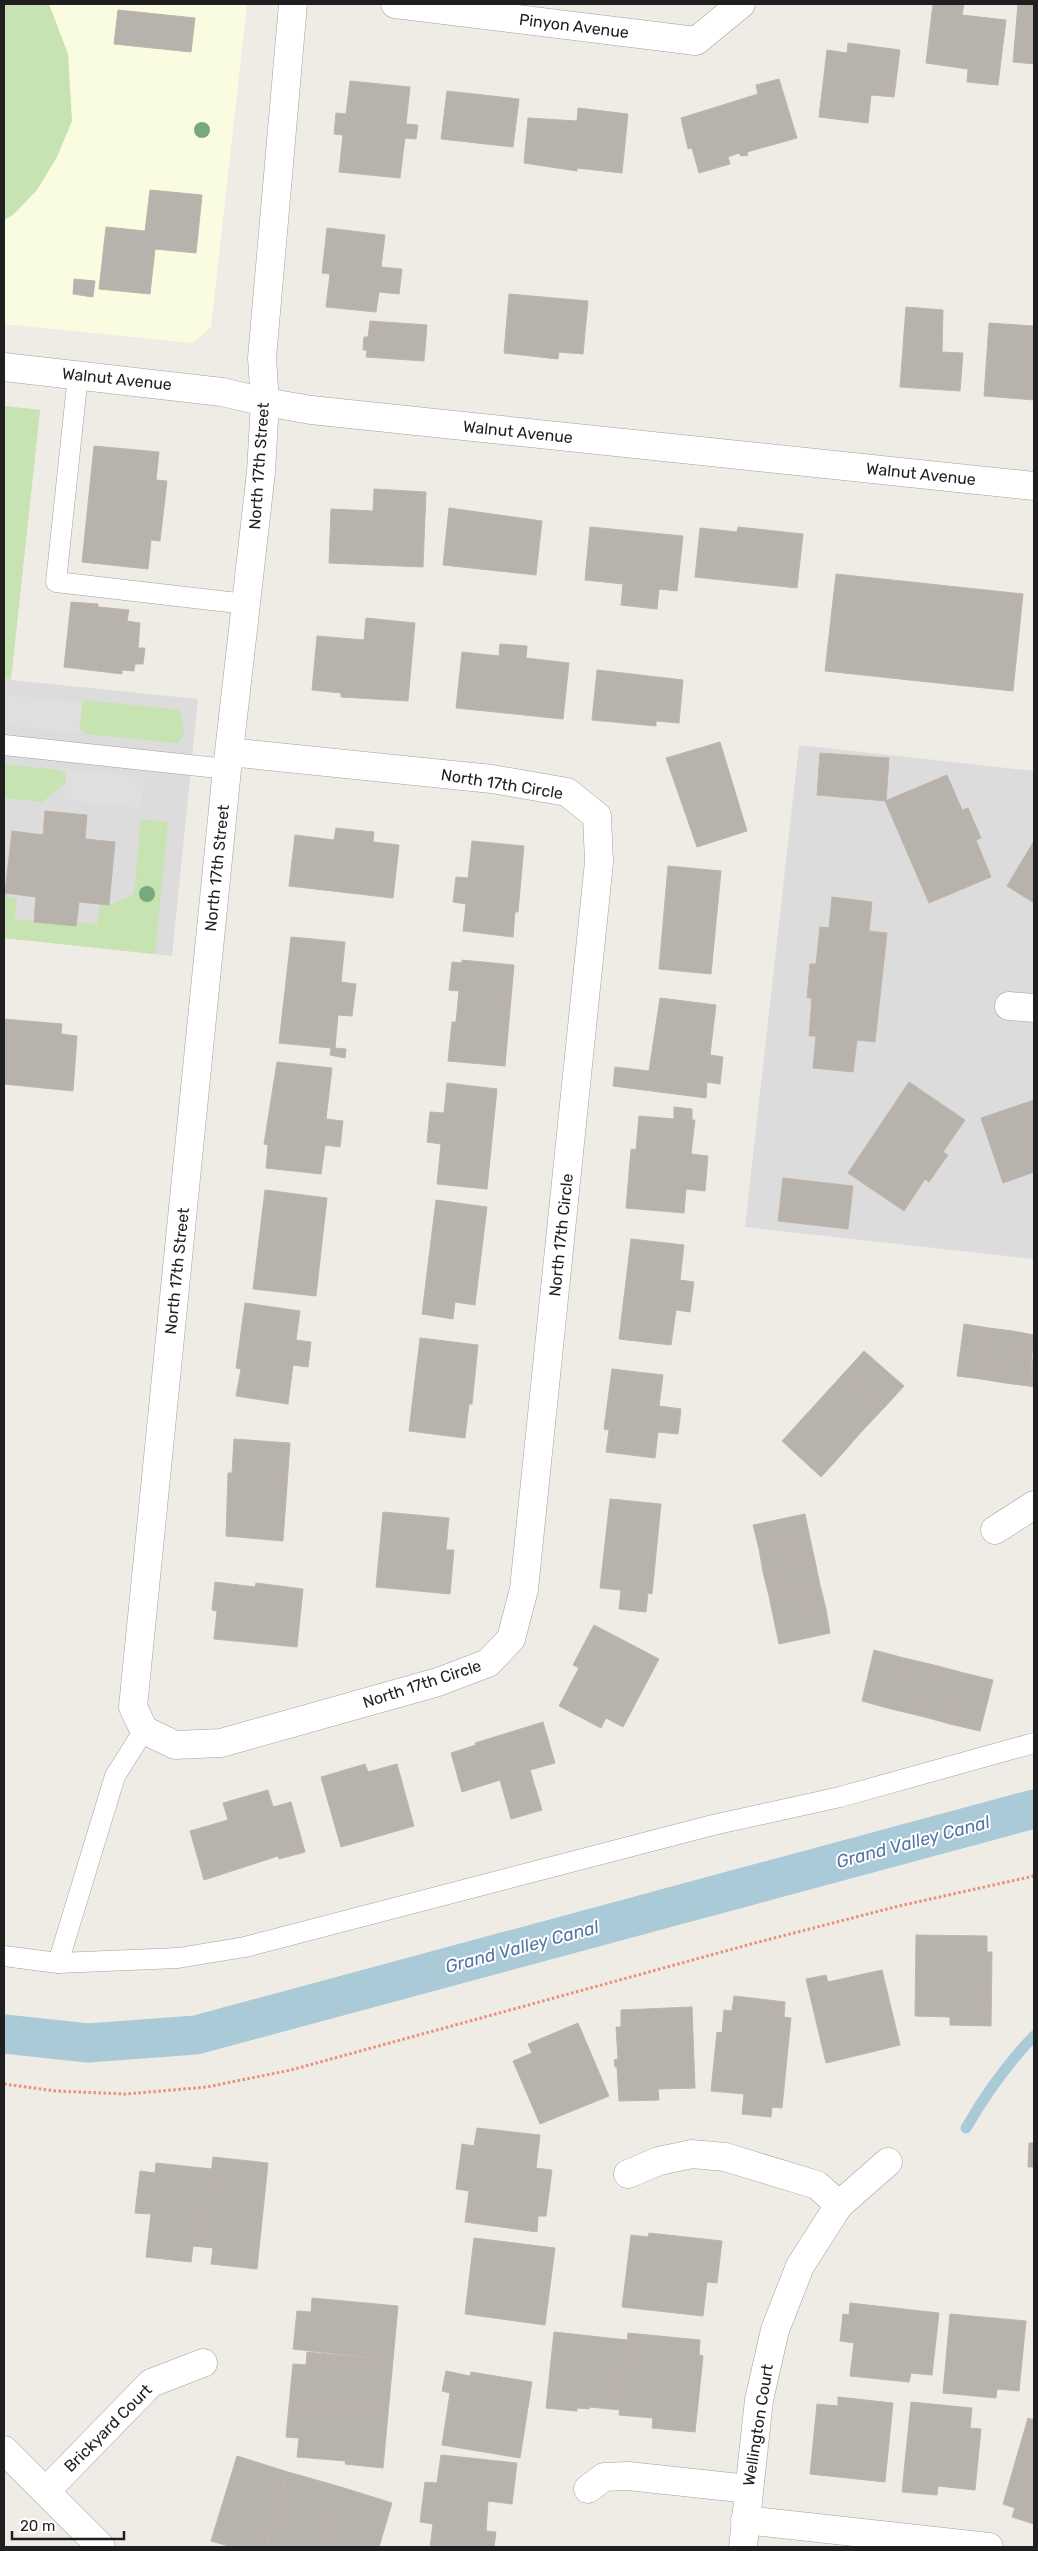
<svg xmlns="http://www.w3.org/2000/svg" width="1038" height="2551" font-family="Rubik,sans-serif">
<style>
.residential{fill:#dddcdc}
.education{fill:#fafce2}
.grass{fill:#c6e3b1}
.parking{fill:#dfdfdf}
.lines{fill:none;stroke-linecap:round;stroke-linejoin:round}
.stream{stroke:#abcad8;stroke-width:11}
.canal{stroke:#abcad8;stroke-width:39}
.building{fill:#b8b2ac;stroke:#bfb5aa}
.service-casing{stroke:#a0a0a0;stroke-width:21}
.minor-casing{stroke:#a0a0a0;stroke-width:29}
.path{stroke:#eb8f7a;stroke-width:3;stroke-dasharray:2.5 2.5;stroke-linecap:butt}
.service{stroke:#fff;stroke-width:20}
.minor{stroke:#fff;stroke-width:28}
.tree{fill:#78a97c}
.labels{text-anchor:middle;dominant-baseline:central;stroke-width:4;stroke-linejoin:round;paint-order:stroke}
.street-label{font-size:16px;fill:#1f1f1f;stroke:#fff}
.water-label{font-size:18px;font-style:italic;fill:#5576a5;stroke:#fff}
</style>
<rect width="100%" height="100%" fill="#efece6"/>
<g class="residential">
<path d="M4,406L40,410L11,680L198,699L172,956L4,938Z"/>
<path d="M799,745L1034,771V1259L745,1227Z"/>
</g>
<path class="education" d="M4,4H247L211,327L192,343L4,324Z"/>
<g class="grass">
<path d="M4,4H49L68,54L72,121L57,157L37,190L13,215L4,220Z"/>
<path d="M4,406L40,410L11,677L4,678Z"/>
<path d="M86,700L180,710L184,735L177,743L85,734L80,728L82,703Z"/>
<path d="M4,764L60,770L67,776L66,782L42,802L4,798Z"/>
<path d="M141,819L168,822L155,954L4,938L5,893L10,898H17L15,919L76,926L77,922L97,924L100,904L109,905L134,894Z"/>
</g>
<g class="parking">
<path d="M6,695L82,703L79,734L4,725Z"/>
<path d="M67,769L144,777L141,808L64,800Z"/>
</g>
<g class="lines">
<path class="stream" d="M966,2128C985,2095 1007,2064 1034,2036"/>
<path class="canal" d="M4,2034L88,2043L196,2035L1034,1809"/>
</g>
<g class="building">
<path d="M933,4H964L962,15L1006,20L998,85L967,82L968,69L926,63Z"/>
<path d="M1018,4H1034V64L1013,62Z"/>
<path d="M118,10L195,18L191,52L114,44Z"/>
<path d="M848,43L900,50L894,97L871,95L868,123L819,117L827,50L847,53Z"/>
<path d="M779,79L797,138L747,152L748,155L741,156L739,153L728,157L730,164L699,173L692,148L688,149L681,118L758,94L756,85Z"/>
<path d="M350,81L410,87L406,124L418,125L416,139L405,138L400,178L339,172L343,135L334,134L336,113L346,114Z"/>
<path d="M447,91L519,99L513,147L441,139Z"/>
<path d="M578,108L628,114L622,173L577,168V171L524,163L528,118L577,121Z"/>
<path d="M150,190L202,195L196,253L155,249L150,294L99,289L106,227L145,231Z"/>
<path d="M327,228L385,235L381,267L402,269L399,294L379,292L376,312L326,307L330,274L322,273Z"/>
<path d="M74,279L95,281L93,297L73,294Z"/>
<path d="M509,294L588,301L583,354L559,352L558,359L504,353Z"/>
<path d="M906,307L943,310L942,352L963,353L960,391L900,387Z"/>
<path d="M370,321L427,325L424,361L366,357L367,350H363L364,337H368Z"/>
<path d="M989,323L1034,326V400L984,396Z"/>
<path d="M94,446L159,452L156,480L167,481L160,541L151,540L148,569L82,562Z"/>
<path d="M374,489L426,492L423,567L329,563L331,509L373,511Z"/>
<path d="M449,508L542,521L536,575L443,565Z"/>
<path d="M590,527L683,536L677,591L659,589L657,609L621,605L623,584L585,580Z"/>
<path d="M738,527L803,534L797,588L695,577L700,528L737,532Z"/>
<path d="M836,574L1023,594L1013,691L825,671Z"/>
<path d="M71,602L98,604V607L129,610L127,621L140,623L138,648H145L143,664H135L134,671L122,670V674L64,667Z"/>
<path d="M366,618L415,623L408,701L341,697V693L312,690L317,636L364,640Z"/>
<path d="M500,644L527,646L526,658L569,663L563,719L456,708L462,652L499,656Z"/>
<path d="M597,670L683,680L679,723L656,721V726L592,720Z"/>
<path d="M720,742L747,831L697,847L666,758Z"/>
<path d="M820,753L889,758L886,801L817,795Z"/>
<path d="M947,775L962,810L968,808L981,838L976,840L991,877L929,903L885,801Z"/>
<path d="M45,811L87,815L85,839L115,842L109,905L79,902L76,926L34,922L36,897L5,893L12,831L43,835Z"/>
<path d="M336,828L374,832L373,842L399,845L393,898L289,886L295,835L334,840Z"/>
<path d="M472,841L524,846L518,912H515L513,937L463,931L466,904L453,902L456,877L468,878Z"/>
<path d="M1034,841V903L1007,886Z"/>
<path d="M668,866L721,871L711,974L659,969Z"/>
<path d="M832,897L872,902L869,931L887,933L875,1042L857,1040L853,1072L813,1068L816,1036H809L812,998H807L810,964H816L820,927L829,928Z"/>
<path d="M291,937L345,942L341,982L356,984L352,1016L338,1015L335,1048L346,1049L345,1058L330,1055L331,1048L279,1043Z"/>
<path d="M462,960L514,965L505,1066L448,1061L452,1022H456L459,991L449,990L452,962L462,963Z"/>
<path d="M660,998L716,1005L710,1055L723,1057L720,1084L707,1082L706,1098L613,1086L615,1067L649,1071Z"/>
<path d="M4,1019L62,1024L61,1034L77,1036L73,1091L4,1084Z"/>
<path d="M277,1062L332,1068L326,1119L343,1121L340,1147L325,1145L321,1174L266,1168L268,1145L264,1144Z"/>
<path d="M909,1082L965,1120L943,1152L948,1155L929,1182L925,1179L904,1211L848,1173Z"/>
<path d="M447,1083L497,1089L487,1189L437,1184L441,1144L427,1142L430,1112L444,1113Z"/>
<path d="M1034,1100V1172L1003,1183L981,1118Z"/>
<path d="M674,1107L692,1109V1120H695L691,1154L708,1156L705,1191L686,1189L684,1213L626,1208L631,1149L636,1150L639,1116L674,1119Z"/>
<path d="M783,1178L853,1186L848,1229L778,1221Z"/>
<path d="M265,1190L327,1198L316,1296L253,1289Z"/>
<path d="M436,1200L487,1207L475,1305L455,1302L453,1319L422,1314Z"/>
<path d="M631,1239L684,1245L680,1280L694,1282L690,1312L676,1310L671,1345L619,1339Z"/>
<path d="M245,1303L300,1311L296,1340L311,1342L308,1367L293,1365L288,1404L236,1396L241,1369L236,1368Z"/>
<path d="M964,1324L989,1328L981,1379L957,1376Z"/>
<path d="M989,1328L1013,1331L1005,1383L981,1379Z"/>
<path d="M1013,1331L1034,1335L1029,1386L1005,1383Z"/>
<path d="M420,1338L478,1345L472,1404H469L465,1438L409,1431Z"/>
<path d="M864,1351L904,1386L883,1409L844,1373Z"/>
<path d="M1034,1352V1387L1029,1386Z"/>
<path d="M612,1369L663,1375L659,1406L681,1409L678,1434L658,1432L655,1458L606,1452L609,1430L604,1429Z"/>
<path d="M844,1373L883,1409L862,1431L823,1396Z"/>
<path d="M823,1396L862,1431L842,1454L803,1418Z"/>
<path d="M803,1418L842,1454L821,1477L782,1441Z"/>
<path d="M234,1439L290,1443L283,1541L226,1536L228,1473H232Z"/>
<path d="M610,1499L661,1504L652,1594L648,1593L646,1612L619,1609L621,1590L600,1588Z"/>
<path d="M383,1512L449,1518L446,1550H454L450,1594L376,1587Z"/>
<path d="M805,1514L810,1538L759,1549L753,1525Z"/>
<path d="M810,1538L815,1561L763,1572L759,1549Z"/>
<path d="M815,1561L820,1585L769,1596L763,1572Z"/>
<path d="M215,1582L255,1587L256,1583L303,1589L297,1647L214,1639L217,1611L212,1610Z"/>
<path d="M820,1585L826,1609L774,1620L769,1596Z"/>
<path d="M826,1609L830,1633L779,1644L774,1620Z"/>
<path d="M594,1625L659,1659L623,1727L606,1718L601,1728L559,1706L579,1668L573,1665Z"/>
<path d="M874,1650L904,1658L891,1709L862,1701Z"/>
<path d="M904,1658L934,1665L921,1716L891,1709Z"/>
<path d="M934,1665L964,1673L950,1724L921,1716Z"/>
<path d="M964,1673L993,1680L980,1731L950,1724Z"/>
<path d="M543,1722L555,1763L530,1770L542,1810L511,1819L500,1780L462,1792L451,1753L476,1745L475,1743Z"/>
<path d="M365,1764L368,1772L397,1764L414,1826L341,1847L321,1777Z"/>
<path d="M268,1790L273,1807L291,1802L305,1852L279,1859L278,1856L204,1880L190,1831L228,1820L223,1803Z"/>
<path d="M916,1935L987,1936V1952H992L991,2026L950,2025V2017L915,2016Z"/>
<path d="M882,1970L900,2045L826,2063L806,1979L826,1975L828,1982Z"/>
<path d="M734,1996L785,2002L784,2017L791,2018L782,2108L772,2107L771,2117L742,2114L744,2094L711,2091L717,2032L722,2033L724,2010L732,2011Z"/>
<path d="M692,2007L695,2088L658,2089L659,2100L619,2101L617,2067H615L614,2060L618,2059L616,2027H621V2010Z"/>
<path d="M578,2023L609,2096L540,2124L513,2061L532,2053L528,2044Z"/>
<path d="M477,2128L540,2135L536,2168L552,2170L546,2216H538L537,2232L465,2222L469,2191L456,2189L462,2144L474,2146Z"/>
<path d="M1029,2143H1034V2167H1028Z"/>
<path d="M213,2157L268,2163L257,2269L211,2264L213,2248L203,2247Z"/>
<path d="M156,2163L212,2169L203,2247L193,2246L191,2262L146,2257L151,2214L135,2213L140,2171L155,2173Z"/>
<path d="M649,2233L722,2241L717,2283L707,2282L703,2316L622,2307L631,2235L648,2237Z"/>
<path d="M474,2238L555,2248L545,2325L465,2314Z"/>
<path d="M312,2298L398,2306L393,2360L293,2349L297,2311L311,2312Z"/>
<path d="M850,2303L939,2313L932,2375L911,2373L909,2382L850,2376L854,2343L840,2341L843,2314L849,2315Z"/>
<path d="M950,2314L1026,2321L1019,2391L997,2389L996,2398L943,2393Z"/>
<path d="M554,2332L627,2340L620,2410L590,2407L589,2409L577,2408V2411L546,2408Z"/>
<path d="M628,2333L700,2340L699,2355L703,2356L695,2432L652,2428L653,2418L619,2415Z"/>
<path d="M307,2352L393,2360L388,2414L289,2405L293,2364L306,2365Z"/>
<path d="M446,2371L470,2376L471,2372L532,2382L520,2458L442,2445L450,2393L442,2391Z"/>
<path d="M838,2397L893,2403L885,2482L810,2474L817,2404L838,2406Z"/>
<path d="M911,2402L972,2408L970,2428L981,2429L975,2490L938,2486L937,2495L902,2492Z"/>
<path d="M289,2405L388,2414L383,2468L345,2464L346,2461L297,2457L299,2438L286,2437Z"/>
<path d="M1028,2418L1034,2420V2524L1012,2517L1015,2508L1003,2504Z"/>
<path d="M441,2455L517,2463L512,2504L488,2501L486,2531L496,2532L494,2547H430L433,2524L420,2522L425,2482L437,2483Z"/>
<path d="M237,2456L288,2472L266,2547H232L211,2541Z"/>
<path d="M288,2472L341,2487L322,2547H266Z"/>
<path d="M341,2487L392,2503L379,2547H322Z"/>
</g>
<g class="lines">
<defs>
<g id="service">
<path d="M78,375L56,582L246,604"/>
<path d="M4,745L227,769"/>
<path d="M4,1956L58,1963L178,1958L245,1947L713,1825L840,1797L1034,1743"/>
<path d="M58,1963L115,1776L144,1730"/>
</g>
<g id="minor">
<path d="M395,4L696,41L741,4"/>
<path d="M4,367L222,392L265,402L311,410L1034,486"/>
<path d="M229,752L492,779L567,792L597,816L599,862L524,1589L511,1639L488,1663L438,1682L221,1743L175,1745L144,1730L133,1707L227,769L229,752L261,472L265,402L262,358L293,4"/>
<path d="M1009,1006L1034,1008"/>
<path d="M995,1530L1034,1505"/>
<path d="M628,2174L659,2161L692,2154L725,2157L817,2185L839,2205"/>
<path d="M4,2450L101,2547"/>
<path d="M588,2489L604,2477L628,2476L749,2489"/>
<path d="M46,2491L151,2383L203,2363"/>
<path d="M745,2520L989,2547"/>
<path d="M743,2547L759,2400L775,2330L800,2266L839,2205L888,2162"/>
</g>
</defs>
<use href="#service" class="service-casing"/>
<use href="#minor" class="minor-casing"/>
<path class="path" d="M4,2084L56,2091L126,2094L207,2087L291,2070L751,1944L899,1906L1034,1876"/>
<use href="#service" class="service"/>
<use href="#minor" class="minor"/>
</g>
<g class="tree">
<circle cx="202" cy="130" r="8"/>
<circle cx="147" cy="894" r="8"/>
</g>
<g class="labels">
<g class="street-label">
<text transform="translate(574 26) rotate(7)">Pinyon Avenue</text>
<text transform="translate(117 379) rotate(6)">Walnut Avenue</text>
<text transform="translate(518 432) rotate(6)">Walnut Avenue</text>
<text transform="translate(259 466) rotate(-86)">North 17th Street</text>
<text transform="translate(921 474) rotate(6)">Walnut Avenue</text>
<text transform="translate(502 784) rotate(9)">North 17th Circle</text>
<text transform="translate(217 868) rotate(-84)">North 17th Street</text>
<text transform="translate(561 1235) rotate(-84)">North 17th Circle</text>
<text transform="translate(177 1271) rotate(-84)">North 17th Street</text>
<text transform="translate(422 1684) rotate(-18)">North 17th Circle</text>
<text transform="translate(758 2425) rotate(-81)">Wellington Court</text>
<text transform="translate(108 2428) rotate(-45)">Brickyard Court</text>
</g>
<g class="water-label">
<text transform="translate(913 1842) rotate(-15)">Grand Valley Canal</text>
<text transform="translate(522 1947) rotate(-15)">Grand Valley Canal</text>
</g>
</g>
<rect width="1038" height="2551" fill="none" stroke="#1f1f1f" stroke-width="10"/>
<path d="M12 2531v8h112v-8" fill="none" stroke="#1f1f1f" stroke-width="2.5"/>
<text x="20" y="2531" font-size="15" fill="#1f1f1f" stroke="#ffffff" stroke-width="4" paint-order="stroke">20 m</text>
</svg>
